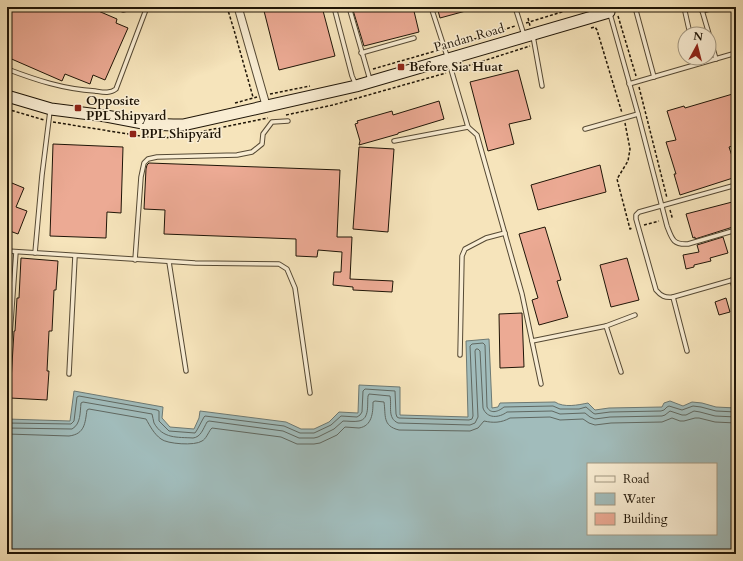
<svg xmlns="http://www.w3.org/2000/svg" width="743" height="561" font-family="Cardo,serif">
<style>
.water{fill:#a1bcbb;stroke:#6d7973;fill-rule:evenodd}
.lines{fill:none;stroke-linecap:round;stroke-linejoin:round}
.shore{stroke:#606861;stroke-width:1}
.building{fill:#ecaa94;stroke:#1f1507}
.lane-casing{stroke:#554934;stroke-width:5.5}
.street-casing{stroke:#554934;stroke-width:9}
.secondary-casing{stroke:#1f1507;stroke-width:13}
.path{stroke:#1f1507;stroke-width:1.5;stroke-dasharray:3 2;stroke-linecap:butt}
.lane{stroke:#f9edd3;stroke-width:3.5}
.street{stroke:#f9edd3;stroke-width:7}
.secondary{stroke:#f9edd3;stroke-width:11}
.poi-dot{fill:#8f2418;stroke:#f9edd3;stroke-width:1.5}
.labels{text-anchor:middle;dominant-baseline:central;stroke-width:3;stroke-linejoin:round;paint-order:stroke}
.street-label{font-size:13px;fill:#1f1507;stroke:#f9edd3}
.poi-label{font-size:13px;font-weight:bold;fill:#1f1507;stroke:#f9edd3;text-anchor:start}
</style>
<rect width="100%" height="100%" fill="#f6e4bb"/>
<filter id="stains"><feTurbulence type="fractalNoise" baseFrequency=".005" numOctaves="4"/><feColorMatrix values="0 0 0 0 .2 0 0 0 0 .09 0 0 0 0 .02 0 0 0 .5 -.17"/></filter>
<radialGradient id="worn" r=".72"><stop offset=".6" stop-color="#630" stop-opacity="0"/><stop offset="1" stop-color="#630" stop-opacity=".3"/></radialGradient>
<path class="water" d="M489,339L492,408L498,407L500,403L555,402C564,408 578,405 588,403L595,410L609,408L662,407L664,403L670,401L683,406L692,402L702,403L716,407L736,408V554H7V419L70,421L74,391L163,407L162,418L170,427L194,429L199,418L200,411L286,422L301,429H314L329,422L339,412L358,413L359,385L400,387V415L468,417L466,341ZM588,464H716V534H588Z"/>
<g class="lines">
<g class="shore">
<path d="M7,423L71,424L74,421L77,397L79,396L157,410L159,411V421L169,431L195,433L197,430L204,417L205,416L284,426L300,433H314L331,425L341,416L357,417L360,415L362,412L363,391L365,389L395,391L396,414L397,417L399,418L469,420L472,419L473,416L470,346L472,344L483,343L485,345L487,407C491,415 499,411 504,407L553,406L560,409H579L586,407L593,413L595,414L610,412L661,411L664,410L667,407L669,406L682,410L693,406L701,407L716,411L736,412"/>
<path d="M7,428L72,429C81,424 80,412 81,403L83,402L152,414C153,417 153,420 154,423C163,439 177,437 193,438C201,437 203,429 207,422L209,421L283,431L299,438H314L318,437L334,429L343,421C348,421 354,422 359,421C370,419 367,404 368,396L369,394L390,396C392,406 387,418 398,423L470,425L475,423L478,417L475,351L476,349H478L480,351L483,408C487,419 499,418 507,412L552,411L560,414L585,413L590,417L595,419L610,417L662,416L665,415L670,411L682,415H686L694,411L700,412L715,416L736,417"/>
<path d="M7,434L69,436C85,434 85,423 87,410L89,409L146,419C150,426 154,434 161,439C167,444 195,446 202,441C206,439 208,433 211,429L212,428L281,437L297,444H314L320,443L337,435L345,427C350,427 354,428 359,428C372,426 373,413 373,402L375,401L384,402C386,415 382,426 399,430L470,431L478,428L484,421C493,423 501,423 510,418L550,417L560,420L583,419L589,423L595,425L611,423L662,422L672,418L680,421H684L695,418H699L715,422L736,423"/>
</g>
</g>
<g class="building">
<path d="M7,7H89L117,19L116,23L128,28L105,80L93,75L90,84L65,74L62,81L7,57Z"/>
<path d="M263,7H322L335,56L279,70Z"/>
<path d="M352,7H413L419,32L364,46Z"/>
<path d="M437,7H472L473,9L440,18Z"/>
<path d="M518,70L531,119L509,124L514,144L488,151L470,82Z"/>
<path d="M736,93V145L729,147L736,168V177L680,195L674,174H676L666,142L676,140L667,111L684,106L685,108Z"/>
<path d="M439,101L444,119L398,133V134L359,145L360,141L355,124L358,123L357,121L392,111L393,115Z"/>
<path d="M53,144L123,147L121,213L107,212L106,238L50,236Z"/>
<path d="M359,147L394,149L388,232L353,229Z"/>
<path d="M149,163L340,170L337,237H352L350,279L393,281L392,292L353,290V287L333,285L334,272H341L342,252L318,250L317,257L296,256V239L164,234L165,210L144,209L146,169L147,165Z"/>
<path d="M600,165L606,192L538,210L531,185Z"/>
<path d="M7,181L24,188L16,207L27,211L18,234L7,230Z"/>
<path d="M736,201V226L695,239V237L693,238L686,214Z"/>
<path d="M545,227L561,280L557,281L568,317L539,325L532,300L538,298L519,234Z"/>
<path d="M723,237L728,253L710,258L711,261L694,265V267L686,269L683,255L699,252L697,245Z"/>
<path d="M21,258L58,261L56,290H54L52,331H49L47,371H49L47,400L10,398L14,331H15L17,298H19Z"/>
<path d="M627,258L639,300L611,307L600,265Z"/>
<path d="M726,298L730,312L719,315L715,302Z"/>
<path d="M522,313L524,367L500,368L499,314Z"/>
</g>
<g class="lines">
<defs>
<g id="lane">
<path d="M334,7L352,76L356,85"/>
<path d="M349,7L370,80"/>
<path d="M431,7L448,59L468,127L477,135L522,294L541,384"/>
<path d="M515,7L524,35"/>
<path d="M635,7L654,77"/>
<path d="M684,7L690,34"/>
<path d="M701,7L709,34"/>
<path d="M123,10L133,7"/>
<path d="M702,11L717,7"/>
<path d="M610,14L638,114L667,226C672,239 673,245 688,244L736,230"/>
<path d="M709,35L716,59"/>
<path d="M533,36L542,86"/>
<path d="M361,53L414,38"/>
<path d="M7,69C36,80 63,89 95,91C102,92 110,94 116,89L147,7"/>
<path d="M629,84L736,53"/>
<path d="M585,129L638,114"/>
<path d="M394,141L468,127"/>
<path d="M736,185L639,212L636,215V219L656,290C661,296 665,298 673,297L736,279"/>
<path d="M7,251L195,263L279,264L287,269L295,288L310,393"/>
<path d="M35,253L42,175L50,111"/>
<path d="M135,260L141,177L144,163L148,159L157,157L237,155L252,152L262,144L263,134L272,122L288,121"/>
<path d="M169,262L186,371"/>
<path d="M732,280L736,294"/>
<path d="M673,297L687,351"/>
<path d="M606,326L621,372"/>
<path d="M532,341L606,326L635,315"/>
<path d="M460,355L462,256L465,249L486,238L505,233"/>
<path d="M69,374L75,256"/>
<path d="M7,376L16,252"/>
</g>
<path id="street" d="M238,7L266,105"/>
<path id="secondary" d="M7,96L51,109L106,116L148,124L173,125H183L356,86L609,12L608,7"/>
</defs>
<use href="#lane" class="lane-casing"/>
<use href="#street" class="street-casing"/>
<use href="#secondary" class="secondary-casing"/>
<g class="path">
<path d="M227,7L234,30L253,97"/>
<path d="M618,16L636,76"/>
<path d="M528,18L530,26"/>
<path d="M526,23L578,7"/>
<path d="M591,28L595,27L597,30L622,113"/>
<path d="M450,47L515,26"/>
<path d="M373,69L439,50"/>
<path d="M458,69L530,46"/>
<path d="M639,87L667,198"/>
<path d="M270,94L310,86"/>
<path d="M235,103L257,97"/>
<path d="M7,109L44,120"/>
<path d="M286,115L333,105L446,73"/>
<path d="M53,122L147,137L166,138L182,135"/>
<path d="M625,123L630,149L628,161L617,179L630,229L632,228"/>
<path d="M194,133L268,118"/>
<path d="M670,210L672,217H671"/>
<path d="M644,225L659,221"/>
</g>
<use href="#lane" class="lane"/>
<use href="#street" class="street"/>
<use href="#secondary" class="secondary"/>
</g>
<g class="poi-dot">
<rect x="397" y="63" width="8" height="8" rx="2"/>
<rect x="74" y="104" width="8" height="8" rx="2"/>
<rect x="129" y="130" width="8" height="8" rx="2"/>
</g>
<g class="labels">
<g class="street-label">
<text transform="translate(469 38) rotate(-16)">Pandan Road</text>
</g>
<g class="poi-label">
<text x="409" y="67">Before Sia Huat</text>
<text x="86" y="101">Opposite<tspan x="86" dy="15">PPL Shipyard</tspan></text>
<text x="141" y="134">PPL Shipyard</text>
</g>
</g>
<rect width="743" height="561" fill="none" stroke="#f6e4bb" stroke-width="24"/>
<rect x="8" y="8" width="727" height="545" fill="none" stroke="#1f1507" stroke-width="2"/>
<rect x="12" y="12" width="719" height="537" fill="none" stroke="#1f1507"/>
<rect x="587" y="463" width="130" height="72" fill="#f9edd3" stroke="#a29781"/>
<rect x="595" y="476" width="20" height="6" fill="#f9edd3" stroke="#a29781"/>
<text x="623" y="483" font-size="12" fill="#1f1507">Road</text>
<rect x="595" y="493" width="20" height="12" fill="#a1bcbb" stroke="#a29781"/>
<text x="623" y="503" font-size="12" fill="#1f1507">Water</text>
<rect x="595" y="513" width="20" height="12" fill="#ecaa94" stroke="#a29781"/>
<text x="623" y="523" font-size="12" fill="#1f1507">Building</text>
<g transform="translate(697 46) rotate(7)"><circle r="19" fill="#f9edd3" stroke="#a29781"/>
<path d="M0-3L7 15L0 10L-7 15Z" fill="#8f2418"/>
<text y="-6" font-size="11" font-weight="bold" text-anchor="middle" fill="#1f1507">N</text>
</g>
<rect width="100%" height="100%" filter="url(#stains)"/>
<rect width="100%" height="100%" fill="url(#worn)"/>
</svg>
